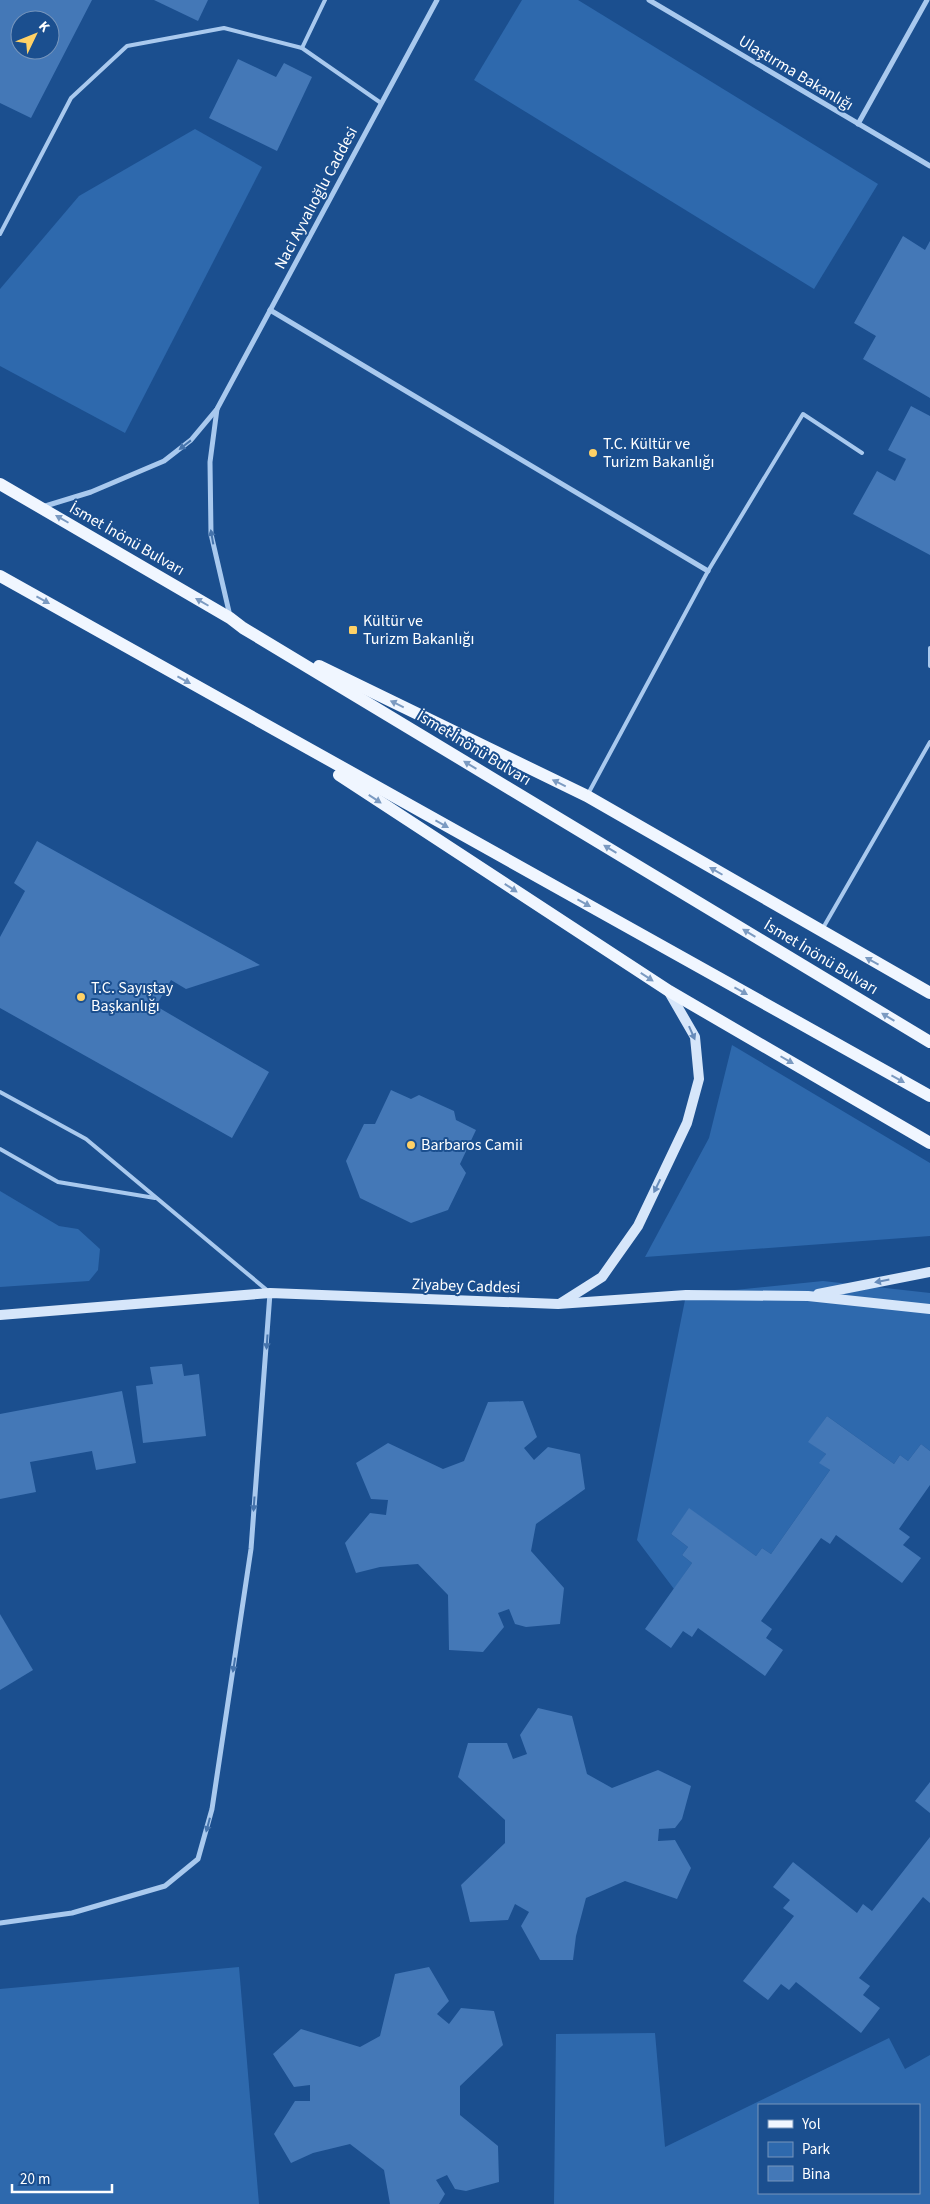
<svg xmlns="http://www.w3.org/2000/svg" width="930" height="2204" font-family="'Source Sans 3',sans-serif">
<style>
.green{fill:#2e69ad;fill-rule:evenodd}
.building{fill:#4478b7;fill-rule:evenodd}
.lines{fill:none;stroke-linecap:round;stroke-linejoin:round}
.lane{stroke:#a9c9ee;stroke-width:4}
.street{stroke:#a9c9ee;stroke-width:5}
.secondary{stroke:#d6e6fa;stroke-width:10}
.primary{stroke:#f0f6ff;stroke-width:12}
.oneway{fill:#4674ac}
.oneway2{fill:#7b9ac1}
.oneway3{fill:#668bba}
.poi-dot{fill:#ffd166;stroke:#1b4f8f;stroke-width:2}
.labels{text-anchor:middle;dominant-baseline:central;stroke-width:4;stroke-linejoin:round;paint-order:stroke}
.street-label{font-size:16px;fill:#fff;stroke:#1b4f8f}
.poi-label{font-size:16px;fill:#fff;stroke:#1b4f8f;text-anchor:start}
</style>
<rect width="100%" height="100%" fill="#1b4f8f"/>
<g class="green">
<path d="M522,0H578L878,184L814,289L474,80Z"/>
<path d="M195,129L262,167L125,433L0,366V289L79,196Z"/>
<path d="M732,1045L930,1163V1236L645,1257L709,1138Z"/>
<path d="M0,1191L59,1226L78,1229L100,1249L98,1270L89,1281L0,1287Z"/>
<path d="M823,1281L930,1293V1451L921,1444L908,1461L900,1455L894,1464L827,1416L809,1442L826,1454L820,1463L830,1470L771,1554L762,1548L756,1556L689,1509L671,1534L688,1547L682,1555L692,1563L674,1589L637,1540L686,1295Z"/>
<path d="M239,1967L259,2204H0V1989Z"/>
<path d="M655,2033L665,2147L889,2038L905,2069L930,2055V2204H554L556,2034ZM759,2105H919V2193H759Z"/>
</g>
<g class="building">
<path d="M0,0H92L31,118L0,103ZM20,20H50V50H20Z"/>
<path d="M154,0H208L198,21Z"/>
<path d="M238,59L276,77L284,63L312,77L277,151L209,118Z"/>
<path d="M903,236L925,250L930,241V398L863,359L876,336L854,323Z"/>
<path d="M911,406L930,416V555L853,514L877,471L895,481L906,459L888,450Z"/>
<path d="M37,841L260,965L186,989L171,980L156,1006L269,1072L232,1138L0,1008V937L25,891L14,883Z"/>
<path d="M391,1090L411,1099L419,1095L454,1111L456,1120L476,1130L460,1164L466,1173L448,1210L411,1223L360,1198L346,1161L364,1124H375Z"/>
<path d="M182,1364L184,1376L199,1374L206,1436L143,1443L136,1386L153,1384L150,1367Z"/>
<path d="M122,1391L136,1463L96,1470L92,1451L30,1462L36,1492L0,1499V1414Z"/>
<path d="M523,1401L537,1437L524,1448L534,1460L548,1447L580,1454L585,1489L536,1524L531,1551L564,1588L560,1624L526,1627L515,1624L509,1609L498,1613L504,1627L483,1652L449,1650L448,1595L418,1564L380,1567L356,1573L345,1543L370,1513L386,1515L388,1500L371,1499L356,1463L388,1443L443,1469L464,1461L488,1402Z"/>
<path d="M827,1416L894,1464L900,1455L908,1461L921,1444L930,1451V1485L899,1529L910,1537L903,1545L921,1558L902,1583L836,1535L830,1544L821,1538L761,1621L772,1629L766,1638L783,1650L765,1676L698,1628L692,1637L683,1631L671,1648L645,1629L692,1563L682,1555L688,1547L671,1534L689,1508L756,1556L762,1548L771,1554L830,1470L819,1463L826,1454L808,1442Z"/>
<path d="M0,1614L33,1670L0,1690Z"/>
<path d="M538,1708L572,1716L587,1774L612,1788L658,1770L691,1786L682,1819L675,1828L659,1829L658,1841L675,1840L691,1868L677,1899L625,1881L586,1898L576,1936L573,1960H540L521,1926L529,1912L515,1904L508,1920L470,1922L461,1885L505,1843V1820L458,1777L468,1743H507L513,1759L527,1754L520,1735Z"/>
<path d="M930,1782V1813L915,1801Z"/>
<path d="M930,1837V1903L923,1897L859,1978L870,1986L863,1995L880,2008L861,2033L796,1982L789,1990L781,1984L768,2000L743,1981L794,1916L783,1908L790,1900L773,1887L793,1862L857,1913L863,1904L872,1911Z"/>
<path d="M429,1967L449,2001L437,2014L449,2024L461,2008L494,2011L503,2045L460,2086V2115L498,2146L499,2182L466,2191L455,2189L447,2175L436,2180L445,2194L439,2204H390L384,2170L350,2144L313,2153L291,2163L274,2134L295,2101H310V2085L294,2087L273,2054L301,2029L360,2047L380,2036L395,1974Z"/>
</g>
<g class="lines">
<g class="lane">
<path d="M302,48L325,0"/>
<path d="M0,234L71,98L127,46L224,28L302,48L381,103"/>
<path d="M930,648V666"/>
<path d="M588,794L708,571L803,414L862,453"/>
<path d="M823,928L930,742"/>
<path d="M0,1092L86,1139L268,1291"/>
<path d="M0,1149L58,1182L155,1198"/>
</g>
<g class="street">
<path d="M649,0L930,166"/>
<path d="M858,124L927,0"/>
<path d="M270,310L708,571"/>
<path d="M217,409L210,462L211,534L230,616"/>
<path d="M42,507L91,492L164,461L191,440L217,409L437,0"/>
<path d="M0,1923L72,1913L165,1886L198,1859L212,1809L251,1549L270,1293"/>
</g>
<g class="secondary">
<path d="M818,1294L930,1272"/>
<path d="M561,1303L602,1277L638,1226L687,1123L699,1079L695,1037L669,992"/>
<path d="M0,1315L270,1293L558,1304L686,1295L808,1296L930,1309"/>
</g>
<g class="primary">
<path d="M0,484L230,618L243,628L930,1042"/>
<path d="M0,576L930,1096"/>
<path d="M319,666L587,796L930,993"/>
<path d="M339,775L669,991L930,1143"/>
</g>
</g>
<defs><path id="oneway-solid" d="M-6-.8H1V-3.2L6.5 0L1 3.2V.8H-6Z" transform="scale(1.25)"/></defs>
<g class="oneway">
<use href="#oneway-solid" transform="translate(185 445) rotate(142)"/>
<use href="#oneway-solid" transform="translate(212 537) rotate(-100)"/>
<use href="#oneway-solid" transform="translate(267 1342) rotate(94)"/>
<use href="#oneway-solid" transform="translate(254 1504) rotate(94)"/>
<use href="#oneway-solid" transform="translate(234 1665) rotate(99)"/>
<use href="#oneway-solid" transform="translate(208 1825) rotate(105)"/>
</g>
<g class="oneway2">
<use href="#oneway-solid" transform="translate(62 519) rotate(-150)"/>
<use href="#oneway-solid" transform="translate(43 600) rotate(29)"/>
<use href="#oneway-solid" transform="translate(202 602) rotate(-150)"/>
<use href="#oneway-solid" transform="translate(184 680) rotate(29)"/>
<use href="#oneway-solid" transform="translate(397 704) rotate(-154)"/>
<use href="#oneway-solid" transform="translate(470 765) rotate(-149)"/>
<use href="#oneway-solid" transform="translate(559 783) rotate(-154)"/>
<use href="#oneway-solid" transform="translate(375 799) rotate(33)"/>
<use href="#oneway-solid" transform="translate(442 824) rotate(29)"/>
<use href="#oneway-solid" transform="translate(610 849) rotate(-149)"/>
<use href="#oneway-solid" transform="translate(716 871) rotate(-150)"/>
<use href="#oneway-solid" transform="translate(511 888) rotate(33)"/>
<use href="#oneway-solid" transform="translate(584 903) rotate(29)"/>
<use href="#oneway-solid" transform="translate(749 933) rotate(-149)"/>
<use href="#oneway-solid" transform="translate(872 961) rotate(-151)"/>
<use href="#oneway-solid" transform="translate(647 977) rotate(33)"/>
<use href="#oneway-solid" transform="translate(741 991) rotate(29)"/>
<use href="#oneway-solid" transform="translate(888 1017) rotate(-149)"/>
<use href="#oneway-solid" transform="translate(787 1060) rotate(30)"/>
<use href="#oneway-solid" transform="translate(898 1079) rotate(29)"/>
</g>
<g class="oneway3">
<use href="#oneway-solid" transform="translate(692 1033) rotate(66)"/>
<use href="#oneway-solid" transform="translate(657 1186) rotate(116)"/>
<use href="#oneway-solid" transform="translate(882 1281) rotate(169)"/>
</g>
<g class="poi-dot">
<circle cx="593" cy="453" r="5"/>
<rect x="348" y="625" width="10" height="10" rx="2.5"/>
<circle cx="81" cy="997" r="5"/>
<circle cx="411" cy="1145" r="5"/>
</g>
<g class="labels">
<g class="street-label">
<text transform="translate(796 73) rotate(31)">Ulaştırma Bakanlığı</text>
<text transform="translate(316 198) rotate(-62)">Naci Ayvalıoğlu Caddesi</text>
<text transform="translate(127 539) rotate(30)">İsmet İnönü Bulvarı</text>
<text transform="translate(474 748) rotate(31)">İsmet İnönü Bulvarı</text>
<text transform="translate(821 957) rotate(31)">İsmet İnönü Bulvarı</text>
<text transform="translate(466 1286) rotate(2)">Ziyabey Caddesi</text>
</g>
<g class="poi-label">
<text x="603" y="444">T.C. Kültür ve<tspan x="603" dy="18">Turizm Bakanlığı</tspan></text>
<text x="363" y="621">Kültür ve<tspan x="363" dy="18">Turizm Bakanlığı</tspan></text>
<text x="91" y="988">T.C. Sayıştay<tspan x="91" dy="18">Başkanlığı</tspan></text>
<text x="421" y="1145">Barbaros Camii</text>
</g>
</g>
<rect x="758" y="2104" width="162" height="90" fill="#1b4f8f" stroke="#7695bc"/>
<rect x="768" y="2120" width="25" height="8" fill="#f0f6ff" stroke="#7695bc"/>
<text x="802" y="2129" font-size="15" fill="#ffffff">Yol</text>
<rect x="768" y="2142" width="25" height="15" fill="#2e69ad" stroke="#7695bc"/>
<text x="802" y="2154" font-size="15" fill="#ffffff">Park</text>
<rect x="768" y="2166" width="25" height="15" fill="#4478b7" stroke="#7695bc"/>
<text x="802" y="2179" font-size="15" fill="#ffffff">Bina</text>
<g transform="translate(35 35) rotate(47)"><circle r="24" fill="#1b4f8f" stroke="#7695bc"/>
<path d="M0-4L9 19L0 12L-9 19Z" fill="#ffd166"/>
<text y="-8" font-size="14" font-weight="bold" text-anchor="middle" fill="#ffffff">K</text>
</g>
<path d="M12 2184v8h100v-8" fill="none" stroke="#ffffff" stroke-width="2.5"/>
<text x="20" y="2184" font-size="15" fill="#ffffff" stroke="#1b4f8f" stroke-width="4" paint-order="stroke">20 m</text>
</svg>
